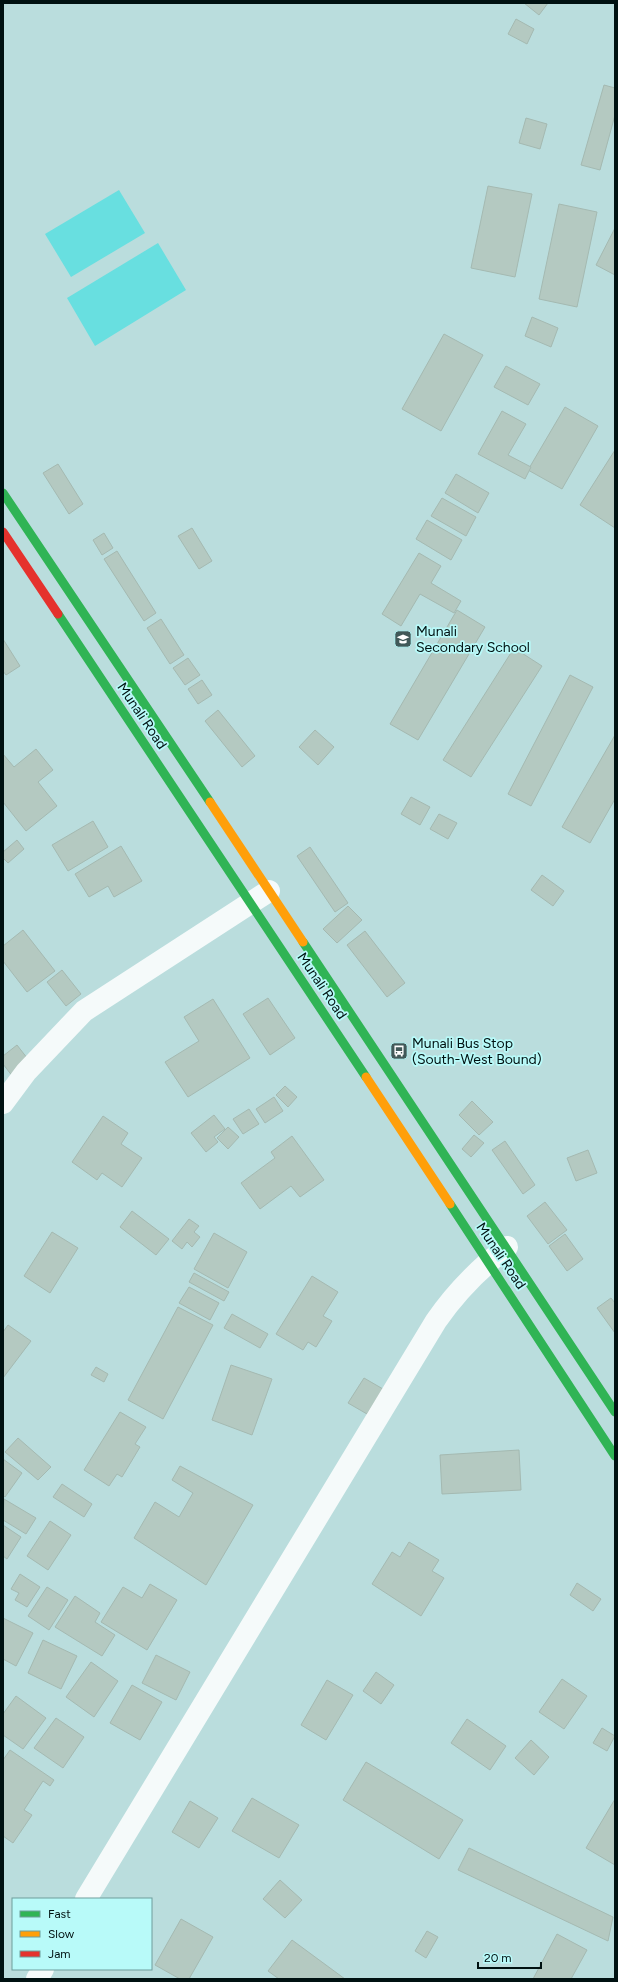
<svg xmlns="http://www.w3.org/2000/svg" width="618" height="1982" font-family="Figtree,sans-serif">
<style>
.green{fill:#68dfe0}
.building{fill:#b4c9c1;stroke:#a4b9b1}
.lines{fill:none;stroke-linecap:round;stroke-linejoin:round}
.street{stroke:#f5fafa;stroke-width:22}
.fast{stroke:#30b455;stroke-width:9}
.slow{stroke:#ff9f0a;stroke-width:9}
.jam{stroke:#e5322d;stroke-width:9}
.labels{text-anchor:middle;dominant-baseline:central;stroke-width:3.5;stroke-linejoin:round;paint-order:stroke}
.poi-label{font-size:14px;fill:#011;stroke:#b8faf9;text-anchor:start}
.street-label{font-size:14px;fill:#011;stroke:#b8faf9}
</style>
<rect width="100%" height="100%" fill="#badddd"/>
<g class="green">
<path d="M119,190L145,233L71,277L45,234Z"/>
<path d="M158,243L186,290L95,346L67,298Z"/>
</g>
<g class="building">
<path d="M524,3H548L539,15Z"/>
<path d="M516,19L534,29L527,44L508,34Z"/>
<path d="M604,85L615,88V115L600,170L581,165Z"/>
<path d="M526,118L547,124L540,149L519,143Z"/>
<path d="M488,186L532,194L515,277L471,268Z"/>
<path d="M559,204L597,212L577,307L539,299Z"/>
<path d="M615,228V275L596,265Z"/>
<path d="M532,317L558,328L551,347L525,336Z"/>
<path d="M444,334L483,355L441,431L402,409Z"/>
<path d="M506,366L540,384L528,405L494,387Z"/>
<path d="M565,407L598,426L562,489L528,470Z"/>
<path d="M502,411L526,424L508,455L531,467L525,479L478,454Z"/>
<path d="M615,450V528L580,505Z"/>
<path d="M58,464L83,504L69,514L43,473Z"/>
<path d="M456,474L489,493L478,513L445,493Z"/>
<path d="M442,498L476,517L466,536L431,516Z"/>
<path d="M427,520L462,540L451,560L416,539Z"/>
<path d="M192,528L212,561L199,569L178,536Z"/>
<path d="M104,533L113,548L102,555L93,540Z"/>
<path d="M117,551L156,613L144,621L104,559Z"/>
<path d="M419,553L441,566L431,583L461,601L454,613L420,594L401,626L382,614Z"/>
<path d="M457,610L485,627L418,740L390,724Z"/>
<path d="M161,619L184,655L170,664L147,628Z"/>
<path d="M3,639L20,666L6,675L3,671Z"/>
<path d="M514,648L542,666L471,777L443,760Z"/>
<path d="M188,658L200,675L185,685L173,668Z"/>
<path d="M570,675L593,687L531,806L508,794Z"/>
<path d="M202,680L212,695L198,704L188,689Z"/>
<path d="M218,710L255,756L242,767L205,721Z"/>
<path d="M315,730L334,747L318,765L299,747Z"/>
<path d="M615,735V799L590,843L562,827Z"/>
<path d="M36,749L53,770L38,782L57,806L26,831L3,802V754L14,767Z"/>
<path d="M411,797L430,807L420,825L401,814Z"/>
<path d="M439,814L457,823L448,839L430,829Z"/>
<path d="M93,821L108,847L68,871L52,845Z"/>
<path d="M17,840L24,849L8,863L3,858V852Z"/>
<path d="M121,846L142,881L114,897L108,886L89,897L75,874Z"/>
<path d="M310,847L348,903L335,912L297,856Z"/>
<path d="M542,875L564,891L553,906L531,890Z"/>
<path d="M348,906L362,920L337,943L323,929Z"/>
<path d="M23,930L55,971L27,992L3,961V946Z"/>
<path d="M365,931L405,983L387,997L347,945Z"/>
<path d="M62,970L81,994L66,1006L47,982Z"/>
<path d="M268,998L295,1038L270,1055L243,1014Z"/>
<path d="M213,999L250,1058L188,1097L165,1062L199,1041L184,1017Z"/>
<path d="M17,1045L31,1063L13,1077L3,1064V1056Z"/>
<path d="M285,1086L297,1097L288,1107L276,1095Z"/>
<path d="M274,1097L283,1111L265,1123L256,1109Z"/>
<path d="M472,1101L493,1122L479,1135L459,1115Z"/>
<path d="M249,1109L259,1124L243,1134L233,1119Z"/>
<path d="M214,1115L225,1129L214,1137L218,1142L206,1152L191,1133Z"/>
<path d="M103,1116L128,1133L121,1144L142,1158L122,1187L102,1173L97,1180L72,1162Z"/>
<path d="M228,1127L239,1137L228,1149L217,1138Z"/>
<path d="M474,1135L484,1143L471,1157L462,1149Z"/>
<path d="M292,1136L324,1180L300,1197L291,1186L260,1209L241,1183L275,1158L271,1152Z"/>
<path d="M505,1141L535,1185L523,1194L492,1150Z"/>
<path d="M588,1150L597,1173L576,1181L567,1158Z"/>
<path d="M545,1202L567,1230L548,1244L527,1216Z"/>
<path d="M132,1211L169,1239L156,1255L120,1227Z"/>
<path d="M189,1219L199,1226L194,1232L200,1237L192,1247L187,1242L182,1249L172,1241Z"/>
<path d="M52,1232L78,1248L50,1293L24,1276Z"/>
<path d="M214,1233L247,1252L228,1288L194,1269Z"/>
<path d="M565,1234L583,1259L567,1271L549,1246Z"/>
<path d="M194,1273L229,1292L224,1301L189,1282Z"/>
<path d="M312,1276L338,1292L323,1316L332,1321L316,1347L308,1342L303,1350L276,1334Z"/>
<path d="M189,1287L219,1303L210,1320L179,1303Z"/>
<path d="M611,1298L615,1303V1333L597,1308Z"/>
<path d="M178,1307L213,1325L163,1419L128,1400Z"/>
<path d="M232,1314L268,1334L260,1348L224,1328Z"/>
<path d="M8,1325L31,1341L3,1378V1332Z"/>
<path d="M231,1365L272,1379L252,1435L212,1420Z"/>
<path d="M96,1367L108,1374L104,1382L91,1375Z"/>
<path d="M364,1378L383,1389L367,1414L348,1403Z"/>
<path d="M120,1412L146,1427L135,1444L140,1447L122,1477L117,1474L109,1486L84,1470Z"/>
<path d="M18,1438L51,1467L38,1480L5,1452Z"/>
<path d="M519,1450L521,1490L442,1494L440,1455Z"/>
<path d="M3,1459L22,1473L5,1497L3,1495Z"/>
<path d="M180,1466L253,1505L206,1585L134,1538L155,1502L179,1517L193,1493L172,1480Z"/>
<path d="M62,1484L92,1504L84,1517L53,1497Z"/>
<path d="M4,1499L36,1518L26,1534L3,1520Z"/>
<path d="M50,1521L71,1535L48,1570L27,1556Z"/>
<path d="M3,1525L21,1537L7,1559L3,1556Z"/>
<path d="M409,1542L439,1560L432,1571L444,1578L421,1616L372,1584L392,1552L400,1557Z"/>
<path d="M20,1574L40,1587L27,1607L15,1600L19,1593L11,1589Z"/>
<path d="M577,1583L601,1599L593,1611L570,1595Z"/>
<path d="M150,1584L177,1600L147,1650L101,1622L123,1587L142,1598Z"/>
<path d="M47,1587L68,1600L49,1630L28,1616Z"/>
<path d="M75,1596L100,1613L95,1622L115,1635L102,1656L55,1627Z"/>
<path d="M3,1618L33,1633L16,1666L3,1659Z"/>
<path d="M43,1640L77,1656L61,1689L28,1673Z"/>
<path d="M156,1655L190,1672L176,1700L142,1683Z"/>
<path d="M91,1662L118,1681L94,1717L66,1697Z"/>
<path d="M376,1672L394,1685L381,1704L363,1691Z"/>
<path d="M562,1679L587,1696L564,1729L539,1712Z"/>
<path d="M327,1680L353,1695L326,1740L301,1725Z"/>
<path d="M132,1685L162,1702L140,1740L110,1723Z"/>
<path d="M16,1696L46,1718L23,1749L3,1735V1714Z"/>
<path d="M56,1718L84,1737L63,1768L34,1748Z"/>
<path d="M467,1719L506,1746L490,1770L451,1743Z"/>
<path d="M602,1728L615,1736L607,1751L593,1743Z"/>
<path d="M531,1740L549,1757L534,1775L515,1758Z"/>
<path d="M10,1750L54,1780L50,1786L43,1781L24,1810L32,1815L13,1843L3,1836V1760Z"/>
<path d="M366,1762L463,1820L439,1859L343,1800Z"/>
<path d="M252,1798L299,1825L279,1858L232,1831Z"/>
<path d="M615,1799V1865L586,1848Z"/>
<path d="M190,1801L218,1818L199,1848L172,1832Z"/>
<path d="M469,1848L613,1917L608,1941L458,1870Z"/>
<path d="M280,1880L302,1900L285,1918L263,1899Z"/>
<path d="M181,1919L213,1937L189,1979H180L155,1965Z"/>
<path d="M427,1931L438,1937L426,1958L415,1951Z"/>
<path d="M557,1934L587,1950L571,1979H533Z"/>
<path d="M292,1940L345,1979H279L268,1971Z"/>
</g>
<g class="lines">
<g class="street">
<path d="M3,1103L26,1072L84,1011L269,891"/>
<path d="M86,1899L436,1321C456,1292 480,1268 507,1247"/>
<path d="M37,1979L43,1969"/>
</g>
<g class="fast">
<path d="M3,493L210,802"/>
<path d="M58,614L366,1077"/>
<path d="M303,942L615,1412"/>
<path d="M450,1204L615,1456"/>
</g>
<g class="slow">
<path d="M210,802L303,942"/>
<path d="M366,1077L450,1204"/>
</g>
<path class="jam" d="M3,532L58,614"/>
</g>
<defs>
<symbol id="school-square" viewBox="-11 -11 22 22"><rect x="-9" y="-9" width="18" height="18" rx="4" fill="#415858" stroke="#b8faf9"/><path d="M0-5L7-2L0 1L-7-2ZM-4 1L0 2.5L4 1V4Q0 6-4 4Z" fill="#fff"/></symbol>
<symbol id="bus-square" viewBox="-11 -11 22 22"><rect x="-9" y="-9" width="18" height="18" rx="4" fill="#415858" stroke="#b8faf9"/><path d="M-5-6H5V4H4V6H2V4H-2V6H-4V4H-5ZM-3.5-4V0h7V-4ZM-3.5 1.2v1.5H-2V1.2ZM2 1.2v1.5H3.5V1.2Z" fill="#fff"/></symbol>
</defs>
<g fill-rule="evenodd">
<use href="#school-square" x="393" y="629" width="20" height="20"/>
<use href="#bus-square" x="389" y="1041" width="20" height="20"/>
</g>
<g class="labels">
<g class="poi-label">
<text x="416" y="631">Munali<tspan x="416" dy="16">Secondary School</tspan></text>
<text x="412" y="1043">Munali Bus Stop<tspan x="412" dy="16">(South-West Bound)</tspan></text>
</g>
<g class="street-label">
<text transform="translate(142 716) rotate(56)">Munali Road</text>
<text transform="translate(322 986) rotate(56)">Munali Road</text>
<text transform="translate(501 1256) rotate(56)">Munali Road</text>
</g>
</g>
<rect width="618" height="1982" fill="none" stroke="#001111" stroke-width="8"/>
<rect x="12" y="1898" width="140" height="72" fill="#b8faf9" stroke="#6e9d9c"/>
<rect x="20" y="1911" width="20" height="6" fill="#30b455" stroke="#6e9d9c"/>
<text x="48" y="1918" font-size="12" fill="#001111">Fast</text>
<rect x="20" y="1931" width="20" height="6" fill="#ff9f0a" stroke="#6e9d9c"/>
<text x="48" y="1938" font-size="12" fill="#001111">Slow</text>
<rect x="20" y="1951" width="20" height="6" fill="#e5322d" stroke="#6e9d9c"/>
<text x="48" y="1958" font-size="12" fill="#001111">Jam</text>
<path d="M478 1962v6h63v-6" fill="none" stroke="#001111" stroke-width="2"/>
<text x="484" y="1962" font-size="12" fill="#001111" stroke="#b8faf9" stroke-width="3" paint-order="stroke">20 m</text>
</svg>
